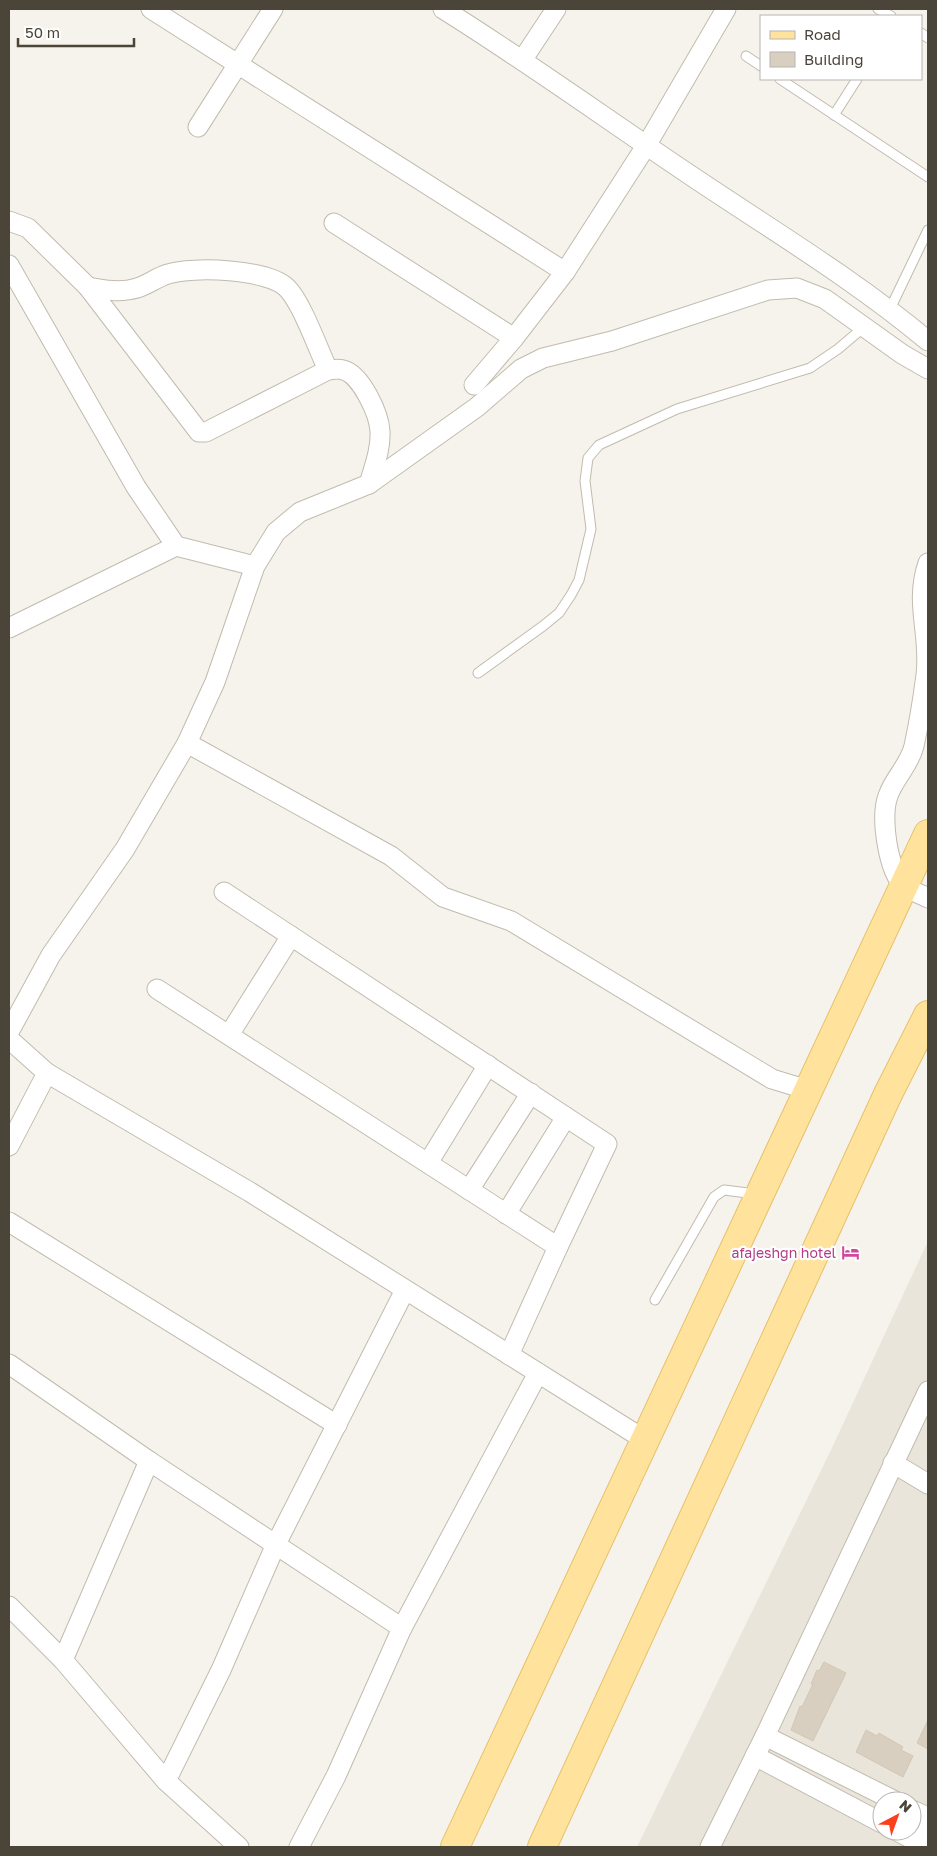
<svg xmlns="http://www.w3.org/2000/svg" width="937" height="1856" font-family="'Golos Text',sans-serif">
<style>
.residential{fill:#eae5da;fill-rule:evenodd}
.building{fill:#d8cfc1;stroke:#d3c7b4}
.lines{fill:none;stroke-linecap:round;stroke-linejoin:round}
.service-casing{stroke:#c2bbae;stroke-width:11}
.minor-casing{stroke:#c2bbae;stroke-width:21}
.primary-casing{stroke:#e6c16a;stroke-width:30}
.service{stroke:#fff;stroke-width:9}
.minor{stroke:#fff;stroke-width:19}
.primary{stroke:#ffe39c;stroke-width:28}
.labels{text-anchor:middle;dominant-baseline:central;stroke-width:4.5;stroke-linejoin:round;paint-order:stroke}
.hotel-label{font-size:14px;fill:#b23c85;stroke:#fff;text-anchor:end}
</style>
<rect width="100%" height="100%" fill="#f6f3ec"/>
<path class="residential" d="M928,1241V1847H637L831,1450ZM882,1801H912V1831H882Z"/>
<g class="building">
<path d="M824,1662L846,1673L813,1741L791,1730L800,1706L802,1707L813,1684H811L817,1670L819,1671Z"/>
<path d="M928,1720V1749L917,1743Z"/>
<path d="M866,1730L877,1736L879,1733L903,1747L901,1750L913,1756L903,1777L856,1752Z"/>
</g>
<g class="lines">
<defs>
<g id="service">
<path d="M878,9L891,16"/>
<path d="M921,33L928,38"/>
<path d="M746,56L761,66"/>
<path d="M780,79L928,177"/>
<path d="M834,115L857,79"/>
<path d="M890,309L928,230"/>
<path d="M478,673L543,626L559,613L571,595L579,580L591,529L585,481L588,458L599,445L677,409L810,368L838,349L864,327"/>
<path d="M655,1300L714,1197L724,1190L756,1194"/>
</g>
<g id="minor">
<path d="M151,9L565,272"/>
<path d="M443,9C528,62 609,121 693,177C772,230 855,280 928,341"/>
<path d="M523,59L556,9"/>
<path d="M198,127L273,9"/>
<path d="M9,221L28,228L88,287L199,432H206L328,370C332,370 339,368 343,370C361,374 379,414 380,431C381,449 374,467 369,484"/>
<path d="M334,223L514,338"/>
<path d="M9,265L136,487L176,546L255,566"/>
<path d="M88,287C104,290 121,293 137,288C148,285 157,277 168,274C193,266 268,269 287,288C302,303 318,349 328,370"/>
<path d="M474,385L514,338L565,272L646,146L726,9"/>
<path d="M928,563C914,604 931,634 926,675C923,698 919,723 914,746C909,766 894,778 888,796C880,817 888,871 904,886C910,891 921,894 928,898"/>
<path d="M9,628L176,546"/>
<path d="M187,743L391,856L443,897L511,921L772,1079L808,1090"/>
<path d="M224,892L607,1144L558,1247"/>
<path d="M157,989L558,1247L509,1355"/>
<path d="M9,1032L51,955L125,849L187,743L215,682L255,566L276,532L300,512L369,484L477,407L521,369L543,358L612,341L768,290L797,288L825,299L902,354L928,369"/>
<path d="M229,1035L291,936"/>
<path d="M9,1039L47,1073L9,1146"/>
<path d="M47,1073L250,1192L645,1440"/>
<path d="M428,1163L488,1065"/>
<path d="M469,1190L531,1093"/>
<path d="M506,1214L566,1117"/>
<path d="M9,1222L337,1425"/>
<path d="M9,1364L149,1461L402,1628"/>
<path d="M893,1463L928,1484"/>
<path d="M9,1606L63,1660L166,1781L239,1847"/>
<path d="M63,1660L149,1461"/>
<path d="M765,1736L895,1801"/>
<path d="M755,1756L882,1823"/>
<path d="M166,1781L221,1670L276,1544L405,1290"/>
<path d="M912,1810L928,1817"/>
<path d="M897,1831L918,1842L923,1847"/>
<path d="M299,1847L336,1776L402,1628L538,1373"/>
<path d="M710,1847L765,1736L928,1391"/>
<path d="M915,1847L928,1820"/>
</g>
<g id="primary">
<path d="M455,1847L928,834"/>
<path d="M542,1847L888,1094L928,1015"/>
</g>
</defs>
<use href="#service" class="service-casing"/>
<use href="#minor" class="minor-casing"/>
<use href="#primary" class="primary-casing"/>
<use href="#service" class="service"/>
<use href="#minor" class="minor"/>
<use href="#primary" class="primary"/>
</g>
<defs>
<symbol id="hotel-bare" viewBox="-9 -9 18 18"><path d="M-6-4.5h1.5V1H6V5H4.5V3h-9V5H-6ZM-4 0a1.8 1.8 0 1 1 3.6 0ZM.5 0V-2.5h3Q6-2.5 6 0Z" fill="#d1479c" stroke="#fff" stroke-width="2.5" paint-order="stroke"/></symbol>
</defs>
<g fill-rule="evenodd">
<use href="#hotel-bare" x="838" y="1240" width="25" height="25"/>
</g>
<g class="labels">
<g class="hotel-label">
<text x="836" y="1252">afajeshgn hotel</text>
</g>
</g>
<rect width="937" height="1856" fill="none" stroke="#4b4439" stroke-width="20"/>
<rect x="760" y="15" width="162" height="65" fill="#ffffff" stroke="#b7b4b0"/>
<rect x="770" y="31" width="25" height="8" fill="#ffe39c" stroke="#b7b4b0"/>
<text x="804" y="40" font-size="15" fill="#4b4439">Road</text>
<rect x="770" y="52" width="25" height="15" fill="#d8cfc1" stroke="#b7b4b0"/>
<text x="804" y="65" font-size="15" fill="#4b4439">Building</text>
<g transform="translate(897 1816) rotate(41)"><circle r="24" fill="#ffffff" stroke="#b7b4b0"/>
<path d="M0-4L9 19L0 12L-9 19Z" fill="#fc3f1d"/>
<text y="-8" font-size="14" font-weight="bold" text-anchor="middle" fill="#4b4439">N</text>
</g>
<path d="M18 38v8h116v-8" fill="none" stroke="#4b4439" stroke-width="2.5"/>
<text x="25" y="38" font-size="15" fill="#4b4439" stroke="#ffffff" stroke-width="4" paint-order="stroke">50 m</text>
</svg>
